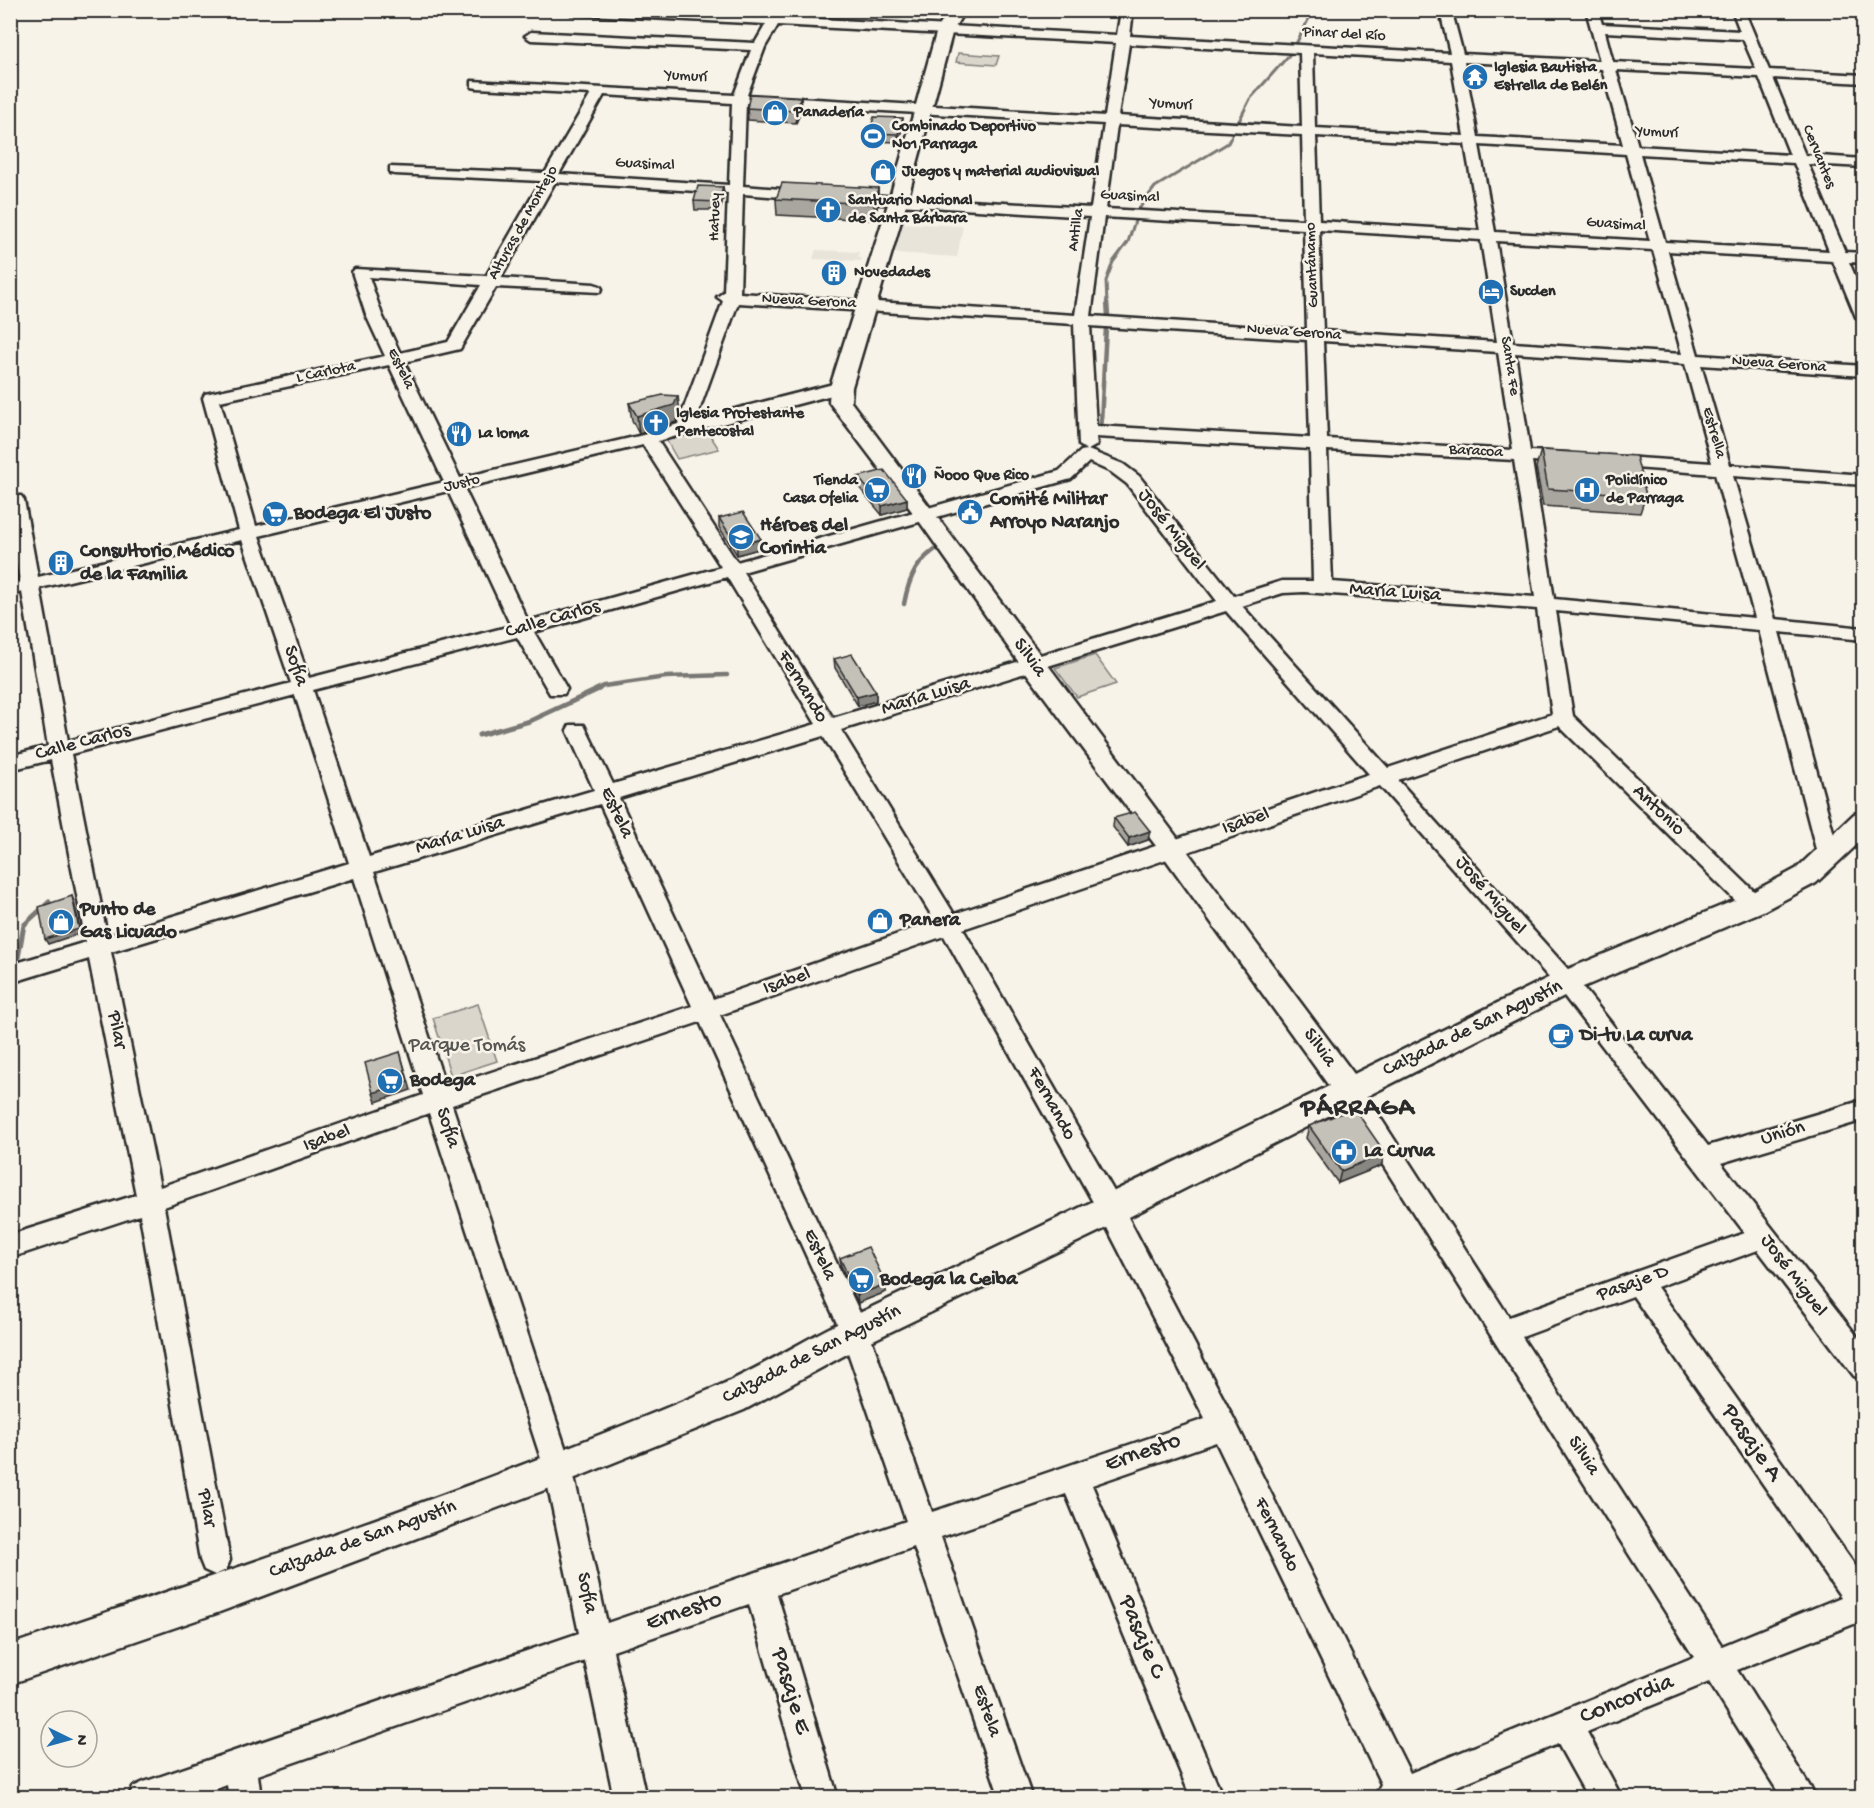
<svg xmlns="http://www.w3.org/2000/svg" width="1874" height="1808" font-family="'Gochi Hand',sans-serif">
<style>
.built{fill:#e8e4da}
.green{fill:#dad6cc;stroke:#82807c;stroke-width:1.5}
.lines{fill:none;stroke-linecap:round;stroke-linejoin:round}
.stream-far2{stroke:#7a7874;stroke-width:3}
.stream-far1{stroke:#7a7874;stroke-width:4.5}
.stream{stroke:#7a7874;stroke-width:5}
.minor-casing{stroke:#2b2b2b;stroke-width:5}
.major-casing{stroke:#2b2b2b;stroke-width:5}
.minor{fill:#f7f3e8;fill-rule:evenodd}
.major{fill:#f7f3e8;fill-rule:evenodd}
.wall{fill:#a9a69f;stroke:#2b2b2b;stroke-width:1.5}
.shaded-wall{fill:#898782;stroke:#2b2b2b;stroke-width:1.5}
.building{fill:#c4c1b9;stroke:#2b2b2b;stroke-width:1.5}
.labels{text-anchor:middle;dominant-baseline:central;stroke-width:5;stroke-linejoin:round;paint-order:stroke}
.far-street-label{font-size:16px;fill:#2b2b2b;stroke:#f7f3e8}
.far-poi-label{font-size:16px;font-weight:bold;fill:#2b2b2b;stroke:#f7f3e8;text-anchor:start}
.poi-label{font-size:20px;font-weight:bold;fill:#2b2b2b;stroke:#f7f3e8;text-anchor:start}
.street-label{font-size:20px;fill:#2b2b2b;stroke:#f7f3e8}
.park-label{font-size:20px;fill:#575653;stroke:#f7f3e8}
.near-street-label{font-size:24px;fill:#2b2b2b;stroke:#f7f3e8}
.district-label{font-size:26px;font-weight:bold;letter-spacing:1.5px;fill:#2b2b2b;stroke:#f7f3e8}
</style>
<rect width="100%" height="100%" fill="#f7f3e8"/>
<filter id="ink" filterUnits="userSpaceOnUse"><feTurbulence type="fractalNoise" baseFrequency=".0167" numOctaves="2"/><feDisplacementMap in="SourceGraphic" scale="12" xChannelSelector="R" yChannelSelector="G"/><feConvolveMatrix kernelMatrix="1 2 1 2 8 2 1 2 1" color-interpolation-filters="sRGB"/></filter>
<g filter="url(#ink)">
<g class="built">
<path d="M902,223L963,226L957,257L894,253Z"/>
<path d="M816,250L859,252L858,258H862L861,261L813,259Z"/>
</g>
<g class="green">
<path d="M958,53L999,56L996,65L956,62Z"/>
<path d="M704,426L719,449L677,459L664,436Z"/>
<path d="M1095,655L1116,684L1077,697L1055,668Z"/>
<path d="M478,1004L497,1061L451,1076L433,1018Z"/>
</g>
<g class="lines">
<g class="stream-far2">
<path d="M1296,44L1313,10"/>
<path d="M1138,210L1155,187L1228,143L1250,99L1290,54"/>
<path d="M1107,304L1106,281L1113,262L1128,242L1135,221"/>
</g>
<g class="stream-far1">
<path d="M1107,302L1108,316"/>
<path d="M1101,422L1106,327"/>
<path d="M904,604C909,577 917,559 942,545"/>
<path d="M595,690L604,686L666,677L727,675"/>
</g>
<g class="stream">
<path d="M479,735L530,721L599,689"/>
<path d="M18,958L24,925L49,902"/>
</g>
<defs>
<path id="minor" d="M565,10H651L770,17L773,10H786L782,17L1117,35L1121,10H1133L1130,36L1450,53L1441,16L1447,12L1453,16L1463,54L1600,61L1586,10H1598L1602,24L1740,31L1732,10H1744L1769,70L1864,75V83L1773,78L1805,155L1864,159V167L1808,164L1845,252L1864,253V263L1849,262L1864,297V322L1856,317L1833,261L1668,251L1698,355L1864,366V376L1701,365L1730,465L1864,475V485L1733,476L1775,619L1864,628V640L1779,632L1840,857L1837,863L1829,865L1821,863L1818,857L1759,630L1556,611L1573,716L1761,898L1764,904L1761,910L1753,912L1745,910L1559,726L1398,780L1574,976L1708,1146L1864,1100V1120L1721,1163L1864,1345V1379L1854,1376L1758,1250L1657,1287L1864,1578V1620L1737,1670L1817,1798H1782L1709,1682L1587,1732L1622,1798H1588L1558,1744L1428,1798H1374L1381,1784L1216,1442L1092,1485L1223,1798H1191L1066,1494L941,1537L1032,1798H1000L914,1547L777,1594L838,1798H806L749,1604L613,1651L646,1798H614L585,1661L258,1775L261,1798H229L227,1785L192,1798H128L133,1787L144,1782L579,1633L544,1468L429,1113L164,1207L230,1560L226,1570L215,1575L204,1570L200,1560L140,1215L10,1258V1235L136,1195L89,959L10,983V965L86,942L51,760L10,770V756L48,746L22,592L10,595V583L20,581L10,526V496H21L24,500L38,577L239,530L203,398L205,394L385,356L366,315L352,272L355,269L486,276L541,181L395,174L390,173V167L545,173L591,94L477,88L472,87V81L734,95L751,50L531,40L525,36L531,32L755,43L766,24L571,14ZM778,25L1116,43L1105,116L747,95L765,47ZM1605,32L1743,39L1756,69L1613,62ZM1129,44L1300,53L1302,127L1118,116ZM1313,53L1451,61L1464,136L1315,128ZM1464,62L1602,69L1623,145L1478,137ZM1616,70L1759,77L1790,155L1638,146ZM604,95L732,103L729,185L559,174ZM746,103L1104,124L1091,208L850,194L843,198L850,202L1090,217L1075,315L740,293L743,194L808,199L815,195L808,191L743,186ZM1117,125L1302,135L1304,220L1106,209ZM1316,136L1465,144L1480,231L1319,221ZM1479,145L1626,154L1650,241L1495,232ZM1640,154L1794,163L1829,251L1665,242ZM555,182L728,193L724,292L717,297L723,301L678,424L643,435L460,478L404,362L460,349L496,287L600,292L602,289L600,286L594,284L501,278ZM1104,217L1304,229L1307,330L1091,316ZM1319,230L1481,240L1497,342L1323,331ZM1496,241L1653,250L1682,354L1513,343ZM369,277L481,285L448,342L400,353L382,315ZM738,303L1074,324L1079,445L1087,450L1081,451L1059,471L737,562L658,441L847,391L849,387L841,382L696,419ZM1090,326L1307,340L1310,438L1096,426ZM1323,341L1498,352L1513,450L1327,439ZM1515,353L1685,364L1712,463L1608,456L1599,461L1608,466L1715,474L1755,618L1554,599L1532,461L1569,463L1578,458L1569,453L1530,451ZM389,365L444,482L256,526L220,401ZM1096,437L1310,449L1313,581H1282L1234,596L1139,476L1123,464L1088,450L1097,445ZM643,445L721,567L528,621L464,488ZM1327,450L1514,460L1535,597L1332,582ZM1089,462L1111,472L1127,484L1217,601L833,718L743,572L1071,479ZM448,491L511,626L309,678L259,536ZM242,540L291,683L68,741L40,588ZM727,577L816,724L613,784L584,725H570L567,730L594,790L369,857L313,690L517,637L550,694H564L567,689L534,632ZM1304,592L1537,609L1552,714L1388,768L1242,606L1283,593ZM1226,611L1369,774L954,914L841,730ZM295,695L349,863L107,936L71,754ZM823,736L935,921L713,999L619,798ZM1380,786L1558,988L1745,1233L1509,1317L1358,1083L1349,1080L1340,1083L1337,1090L1340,1097L1694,1657L1410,1773L1233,1417L1120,1202L963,929ZM600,804L692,1006L446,1087L374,872ZM354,878L423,1095L160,1187L111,952ZM944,936L1102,1218L1205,1419L932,1512L869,1332L720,1015ZM700,1022L841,1332L906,1521L607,1623L572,1468L452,1105ZM1633,1296L1841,1597L1722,1646L1522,1337Z"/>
<path id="major" d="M949,10H965L953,30L907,201L852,387L851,402L1354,1074L1556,974L1743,897L1796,869L1854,814L1864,811V838L1816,883L1763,911L1576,990L1123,1220L867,1343L744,1410L558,1485L217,1613L10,1684V1645C247,1565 485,1485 714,1388C761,1368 803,1340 849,1318C1009,1242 1170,1165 1329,1086L1162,854L1025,671L917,518L829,402L830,387L889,201L937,30Z"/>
</defs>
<use href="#minor" class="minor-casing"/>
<use href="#major" class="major-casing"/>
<use href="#minor" class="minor"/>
<use href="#major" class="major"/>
</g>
<g class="wall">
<path d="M747,108L802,109L796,123L748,120Z"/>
<path d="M903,126L898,142L869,141V133Z"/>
<path d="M723,187L724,195L720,210H695L694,201Z"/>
<path d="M878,188V204L874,220L777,215L776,199Z"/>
<path d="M629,403L680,413L676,422L639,434L632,420Z"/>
<path d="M1541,450L1646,495L1640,513L1543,506L1536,467Z"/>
<path d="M858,477L907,499V508L882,515L858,486Z"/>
<path d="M719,518L762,548L737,555L719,527Z"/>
<path d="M834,659L876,692V701L858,706L835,668Z"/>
<path d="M1114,818L1148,840L1128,847L1113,827Z"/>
<path d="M1309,1126L1385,1153L1381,1166L1338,1183L1306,1138Z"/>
<path d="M840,1258L886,1292L858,1303L841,1266Z"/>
</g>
<g class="shaded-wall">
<path d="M801,97L802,109L796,123L795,111Z"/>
<path d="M903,118V126L898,142V134Z"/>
<path d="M723,187L724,195L720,210L719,202Z"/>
<path d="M878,188V204L874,220V204Z"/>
<path d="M678,396L680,413L676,422L639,434L637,416Z"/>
<path d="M907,499V508L882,515V506Z"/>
<path d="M761,539L762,548L737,555V546Z"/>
<path d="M876,692V701L858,706L857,697Z"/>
<path d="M1150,831L1148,840L1128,847L1129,838Z"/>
<path d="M72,896L74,901L81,933L48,944L45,939Z"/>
<path d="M400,1052L411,1090L376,1102L373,1093Z"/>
<path d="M1385,1153L1381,1166L1338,1183L1341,1171Z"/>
<path d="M886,1284V1292L858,1303L857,1295Z"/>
</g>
<g class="building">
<path d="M750,94L801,97L795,111L747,108Z"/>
<path d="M874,117L903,118L898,134L869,133Z"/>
<path d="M782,183L878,188L874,204L776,199Z"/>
<path d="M698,186L723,187L719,202L694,201Z"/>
<path d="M663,395L678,396L674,405L637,416L629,403Z"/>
<path d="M1541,450L1636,456L1646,495L1548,489Z"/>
<path d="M884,470L907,499L882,506L858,477Z"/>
<path d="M743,512L761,539L737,546L719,518Z"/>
<path d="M852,654L876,692L857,697L834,659Z"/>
<path d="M1135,812L1150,831L1129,838L1114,818Z"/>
<path d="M72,896L79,929L45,939L39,907Z"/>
<path d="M400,1052L408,1082L373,1093L365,1063Z"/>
<path d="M1354,1108L1385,1153L1341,1171L1309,1126Z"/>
<path d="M868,1247L886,1284L857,1295L840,1258Z"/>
</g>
</g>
<defs>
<symbol id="temple-disc" viewBox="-11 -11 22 22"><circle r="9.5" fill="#1f6fb2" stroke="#f7f3e8"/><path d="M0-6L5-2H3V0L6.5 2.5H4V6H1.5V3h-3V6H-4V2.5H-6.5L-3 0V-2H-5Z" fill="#fff"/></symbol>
<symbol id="shop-disc" viewBox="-11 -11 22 22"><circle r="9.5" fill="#1f6fb2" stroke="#f7f3e8"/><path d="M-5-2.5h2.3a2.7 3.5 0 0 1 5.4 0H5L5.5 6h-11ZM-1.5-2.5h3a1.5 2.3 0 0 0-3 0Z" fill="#fff"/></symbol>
<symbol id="stadium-disc" viewBox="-11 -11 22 22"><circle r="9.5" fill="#1f6fb2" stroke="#f7f3e8"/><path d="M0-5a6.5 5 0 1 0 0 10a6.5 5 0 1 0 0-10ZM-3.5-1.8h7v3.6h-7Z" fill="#fff"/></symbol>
<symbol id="church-disc" viewBox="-11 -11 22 22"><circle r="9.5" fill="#1f6fb2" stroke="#f7f3e8"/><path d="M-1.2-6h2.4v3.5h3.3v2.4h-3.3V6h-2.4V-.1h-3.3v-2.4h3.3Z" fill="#fff"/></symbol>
<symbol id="building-disc" viewBox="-11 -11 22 22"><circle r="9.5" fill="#1f6fb2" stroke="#f7f3e8"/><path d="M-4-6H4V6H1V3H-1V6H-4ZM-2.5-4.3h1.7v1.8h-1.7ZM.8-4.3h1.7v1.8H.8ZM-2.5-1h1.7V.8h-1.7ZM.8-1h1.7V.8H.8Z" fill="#fff"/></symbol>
<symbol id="hotel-disc" viewBox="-11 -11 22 22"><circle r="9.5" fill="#1f6fb2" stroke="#f7f3e8"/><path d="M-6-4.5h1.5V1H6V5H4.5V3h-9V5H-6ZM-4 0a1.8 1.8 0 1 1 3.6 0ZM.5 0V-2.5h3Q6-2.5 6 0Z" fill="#fff"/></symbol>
<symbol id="restaurant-disc" viewBox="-11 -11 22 22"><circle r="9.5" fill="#1f6fb2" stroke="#f7f3e8"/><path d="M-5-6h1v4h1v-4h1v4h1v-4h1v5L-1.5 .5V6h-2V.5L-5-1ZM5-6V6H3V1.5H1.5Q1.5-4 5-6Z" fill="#fff"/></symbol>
<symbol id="supermarket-disc" viewBox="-11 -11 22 22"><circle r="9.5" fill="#1f6fb2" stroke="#f7f3e8"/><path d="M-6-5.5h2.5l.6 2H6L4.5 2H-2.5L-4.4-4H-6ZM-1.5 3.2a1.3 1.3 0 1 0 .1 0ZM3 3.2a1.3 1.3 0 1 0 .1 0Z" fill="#fff"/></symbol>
<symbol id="hospital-disc" viewBox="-11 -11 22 22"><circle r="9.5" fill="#1f6fb2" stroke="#f7f3e8"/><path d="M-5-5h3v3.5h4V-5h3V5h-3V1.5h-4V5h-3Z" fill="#fff"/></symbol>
<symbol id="civic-disc" viewBox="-11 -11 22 22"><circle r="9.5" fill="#1f6fb2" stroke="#f7f3e8"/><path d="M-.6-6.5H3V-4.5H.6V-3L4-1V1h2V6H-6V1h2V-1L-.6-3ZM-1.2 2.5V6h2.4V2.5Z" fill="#fff"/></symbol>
<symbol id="school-disc" viewBox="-11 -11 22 22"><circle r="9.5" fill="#1f6fb2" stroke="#f7f3e8"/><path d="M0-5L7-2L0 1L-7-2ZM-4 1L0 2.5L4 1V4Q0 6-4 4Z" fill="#fff"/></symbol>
<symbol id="cafe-disc" viewBox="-11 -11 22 22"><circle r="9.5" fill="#1f6fb2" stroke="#f7f3e8"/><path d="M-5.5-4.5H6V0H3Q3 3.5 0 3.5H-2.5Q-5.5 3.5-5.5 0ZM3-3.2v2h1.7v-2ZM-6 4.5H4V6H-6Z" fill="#fff"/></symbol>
<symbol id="pharmacy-disc" viewBox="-11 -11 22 22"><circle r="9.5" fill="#1f6fb2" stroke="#f7f3e8"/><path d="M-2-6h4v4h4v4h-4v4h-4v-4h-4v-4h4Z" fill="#fff"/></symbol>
</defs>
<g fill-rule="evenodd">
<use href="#temple-disc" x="1460" y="62" width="30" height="30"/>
<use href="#shop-disc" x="760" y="98" width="30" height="30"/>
<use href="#stadium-disc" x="858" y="121" width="30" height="30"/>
<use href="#shop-disc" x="868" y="157" width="30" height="30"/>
<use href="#church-disc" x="813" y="195" width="30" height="30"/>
<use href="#building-disc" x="819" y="258" width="30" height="30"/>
<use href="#hotel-disc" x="1476" y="277" width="30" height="30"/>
<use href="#church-disc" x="641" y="408" width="30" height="30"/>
<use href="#restaurant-disc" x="444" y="419" width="30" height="30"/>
<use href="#restaurant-disc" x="899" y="461" width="30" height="30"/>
<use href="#supermarket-disc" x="862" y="475" width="30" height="30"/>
<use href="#hospital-disc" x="1572" y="475" width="30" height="30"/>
<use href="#civic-disc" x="955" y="497" width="30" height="30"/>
<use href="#supermarket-disc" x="260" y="499" width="30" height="30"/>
<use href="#school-disc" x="726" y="522" width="30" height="30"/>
<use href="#building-disc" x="46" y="548" width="30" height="30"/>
<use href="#shop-disc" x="865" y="906" width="30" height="30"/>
<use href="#shop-disc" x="46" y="907" width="30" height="30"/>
<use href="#cafe-disc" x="1546" y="1021" width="30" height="30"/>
<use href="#supermarket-disc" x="375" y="1066" width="30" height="30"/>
<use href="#pharmacy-disc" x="1329" y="1137" width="30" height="30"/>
<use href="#supermarket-disc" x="846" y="1265" width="30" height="30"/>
</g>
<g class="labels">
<g class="far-street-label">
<text transform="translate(1344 35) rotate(3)">Pinar del Río</text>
<text transform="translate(686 77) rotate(3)">Yumurí</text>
<text transform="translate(1171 105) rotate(4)">Yumurí</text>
<text transform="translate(1657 133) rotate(3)">Yumurí</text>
<text transform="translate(1818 157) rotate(68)">Cervantes</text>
<text transform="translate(645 165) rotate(3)">Guasimal</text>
<text transform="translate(1130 197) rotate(3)">Guasimal</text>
<text transform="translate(716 217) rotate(-89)">Hatuey</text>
<text transform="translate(524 223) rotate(-61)">Alturas de Montejo</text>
<text transform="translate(1616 225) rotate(4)">Guasimal</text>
<text transform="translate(1077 230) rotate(-82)">Antilla</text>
<text transform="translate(1313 265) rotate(-92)">Guantánamo</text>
<text transform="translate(809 302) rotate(3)">Nueva Gerona</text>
<text transform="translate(1294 333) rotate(4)">Nueva Gerona</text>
<text transform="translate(1779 365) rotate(4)">Nueva Gerona</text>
<text transform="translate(1509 366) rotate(81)">Santa Fe</text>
<text transform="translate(400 369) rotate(64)">Estela</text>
<text transform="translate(326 373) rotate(-12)">L Carlota</text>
<text transform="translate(1713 433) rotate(74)">Estrella</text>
<text transform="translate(1476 452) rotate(3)">Baracoa</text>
<text transform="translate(462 484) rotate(-13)">Justo</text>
</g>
<g class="far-poi-label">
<text x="1494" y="68">Iglesia Bautista<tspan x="1494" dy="18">Estrella de Belén</tspan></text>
<text x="794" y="113">Panadería</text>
<text x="892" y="127">Combinado Deportivo<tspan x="892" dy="18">No1 Parraga</tspan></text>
<text x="902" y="172">Juegos y material audiovisual</text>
<text x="848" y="201">Santuario Nacional<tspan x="848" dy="18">de Santa Bárbara</tspan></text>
<text x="854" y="273">Novedades</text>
<text x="1510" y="292">Sucden</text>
<text x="676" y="414">Iglesia Protestante<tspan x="676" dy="18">Pentecostal</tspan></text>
<text x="478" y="434">La loma</text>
<text x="934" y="476">Ñooo Que Rico</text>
<text x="858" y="481" text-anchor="end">Tienda<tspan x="858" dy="18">Casa Ofelia</tspan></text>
<text x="1606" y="481">Policlínico<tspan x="1606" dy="18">de Parraga</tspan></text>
</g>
<g class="poi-label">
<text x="990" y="500">Comité Militar<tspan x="990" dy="23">Arroyo Naranjo</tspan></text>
<text x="294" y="514">Bodega El Justo</text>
<text x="760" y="526">Héroes del<tspan x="760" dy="23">Corintia</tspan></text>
<text x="80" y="552">Consultorio Médico<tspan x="80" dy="23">de la Familia</tspan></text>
<text x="80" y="910">Punto de<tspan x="80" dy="23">Gas Licuado</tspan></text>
<text x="900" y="921">Panera</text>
<text x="1580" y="1036">Di-tu La curva</text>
<text x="410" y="1081">Bodega</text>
<text x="1364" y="1152">La Curva</text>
<text x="880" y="1280">Bodega la Ceiba</text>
</g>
<g class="street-label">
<text transform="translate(1171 530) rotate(52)">José Miguel</text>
<text transform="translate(1395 593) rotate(4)">María Luisa</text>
<text transform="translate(553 620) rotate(-16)">Calle Carlos</text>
<text transform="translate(1029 658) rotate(54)">Silvia</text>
<text transform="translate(295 666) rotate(71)">Sofía</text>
<text transform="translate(802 687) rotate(59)">Fernando</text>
<text transform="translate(926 697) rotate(-17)">María Luisa</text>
<text transform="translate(83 743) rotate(-15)">Calle Carlos</text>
<text transform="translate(1658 811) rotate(44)">Antonio</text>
<text transform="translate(616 813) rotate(65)">Estela</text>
<text transform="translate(1246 822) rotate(-19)">Isabel</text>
<text transform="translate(460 836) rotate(-17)">María Luisa</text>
<text transform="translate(1490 896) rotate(49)">José Miguel</text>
<text transform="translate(787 982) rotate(-19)">Isabel</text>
<text transform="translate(1473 1029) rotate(-26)">Calzada de San Agustín</text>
<text transform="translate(116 1030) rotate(79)">Pilar</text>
<text transform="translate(1319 1048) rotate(54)">Silvia</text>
<text transform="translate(1051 1104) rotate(61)">Fernando</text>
<text transform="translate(447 1128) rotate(72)">Sofía</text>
<text transform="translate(1783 1134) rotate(-17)">Unión</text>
<text transform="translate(327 1139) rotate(-20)">Isabel</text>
<text transform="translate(819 1255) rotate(65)">Estela</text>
<text transform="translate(1793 1276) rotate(53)">José Miguel</text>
<text transform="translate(1633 1284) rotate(-20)">Pasaje D</text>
<text transform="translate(812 1355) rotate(-27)">Calzada de San Agustín</text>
<text transform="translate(1583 1456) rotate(57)">Silvia</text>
<text transform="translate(206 1508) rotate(80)">Pilar</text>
<text transform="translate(1276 1535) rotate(64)">Fernando</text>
<text transform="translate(363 1540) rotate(-20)">Calzada de San Agustín</text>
<text transform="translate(586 1593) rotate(78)">Sofía</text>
<text transform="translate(986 1711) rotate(71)">Estela</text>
</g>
<g class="park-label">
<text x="467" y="1046">Parque Tomás</text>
</g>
<g class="near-street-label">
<text transform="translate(1751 1443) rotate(55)">Pasaje A</text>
<text transform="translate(1143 1453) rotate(-19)">Ernesto</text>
<text transform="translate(684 1612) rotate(-19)">Ernesto</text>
<text transform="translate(1141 1637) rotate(67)">Pasaje C</text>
<text transform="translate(790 1691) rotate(73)">Pasaje E</text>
<text transform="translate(1627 1700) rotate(-22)">Concordia</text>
</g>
<g class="district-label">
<text x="1358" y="1109">PÁRRAGA</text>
</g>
</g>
<rect width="1874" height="1808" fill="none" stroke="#f7f3e8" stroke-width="36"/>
<rect x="18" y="18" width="1838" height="1772" fill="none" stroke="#2b2b2b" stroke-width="2" filter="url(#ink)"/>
<g transform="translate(69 1739) rotate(95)"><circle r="28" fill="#f7f3e8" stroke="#a5a39c" stroke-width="1.5"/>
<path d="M0-4.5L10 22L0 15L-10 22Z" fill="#1f6fb2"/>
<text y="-9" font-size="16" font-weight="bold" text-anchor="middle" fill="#2b2b2b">N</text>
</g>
</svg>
